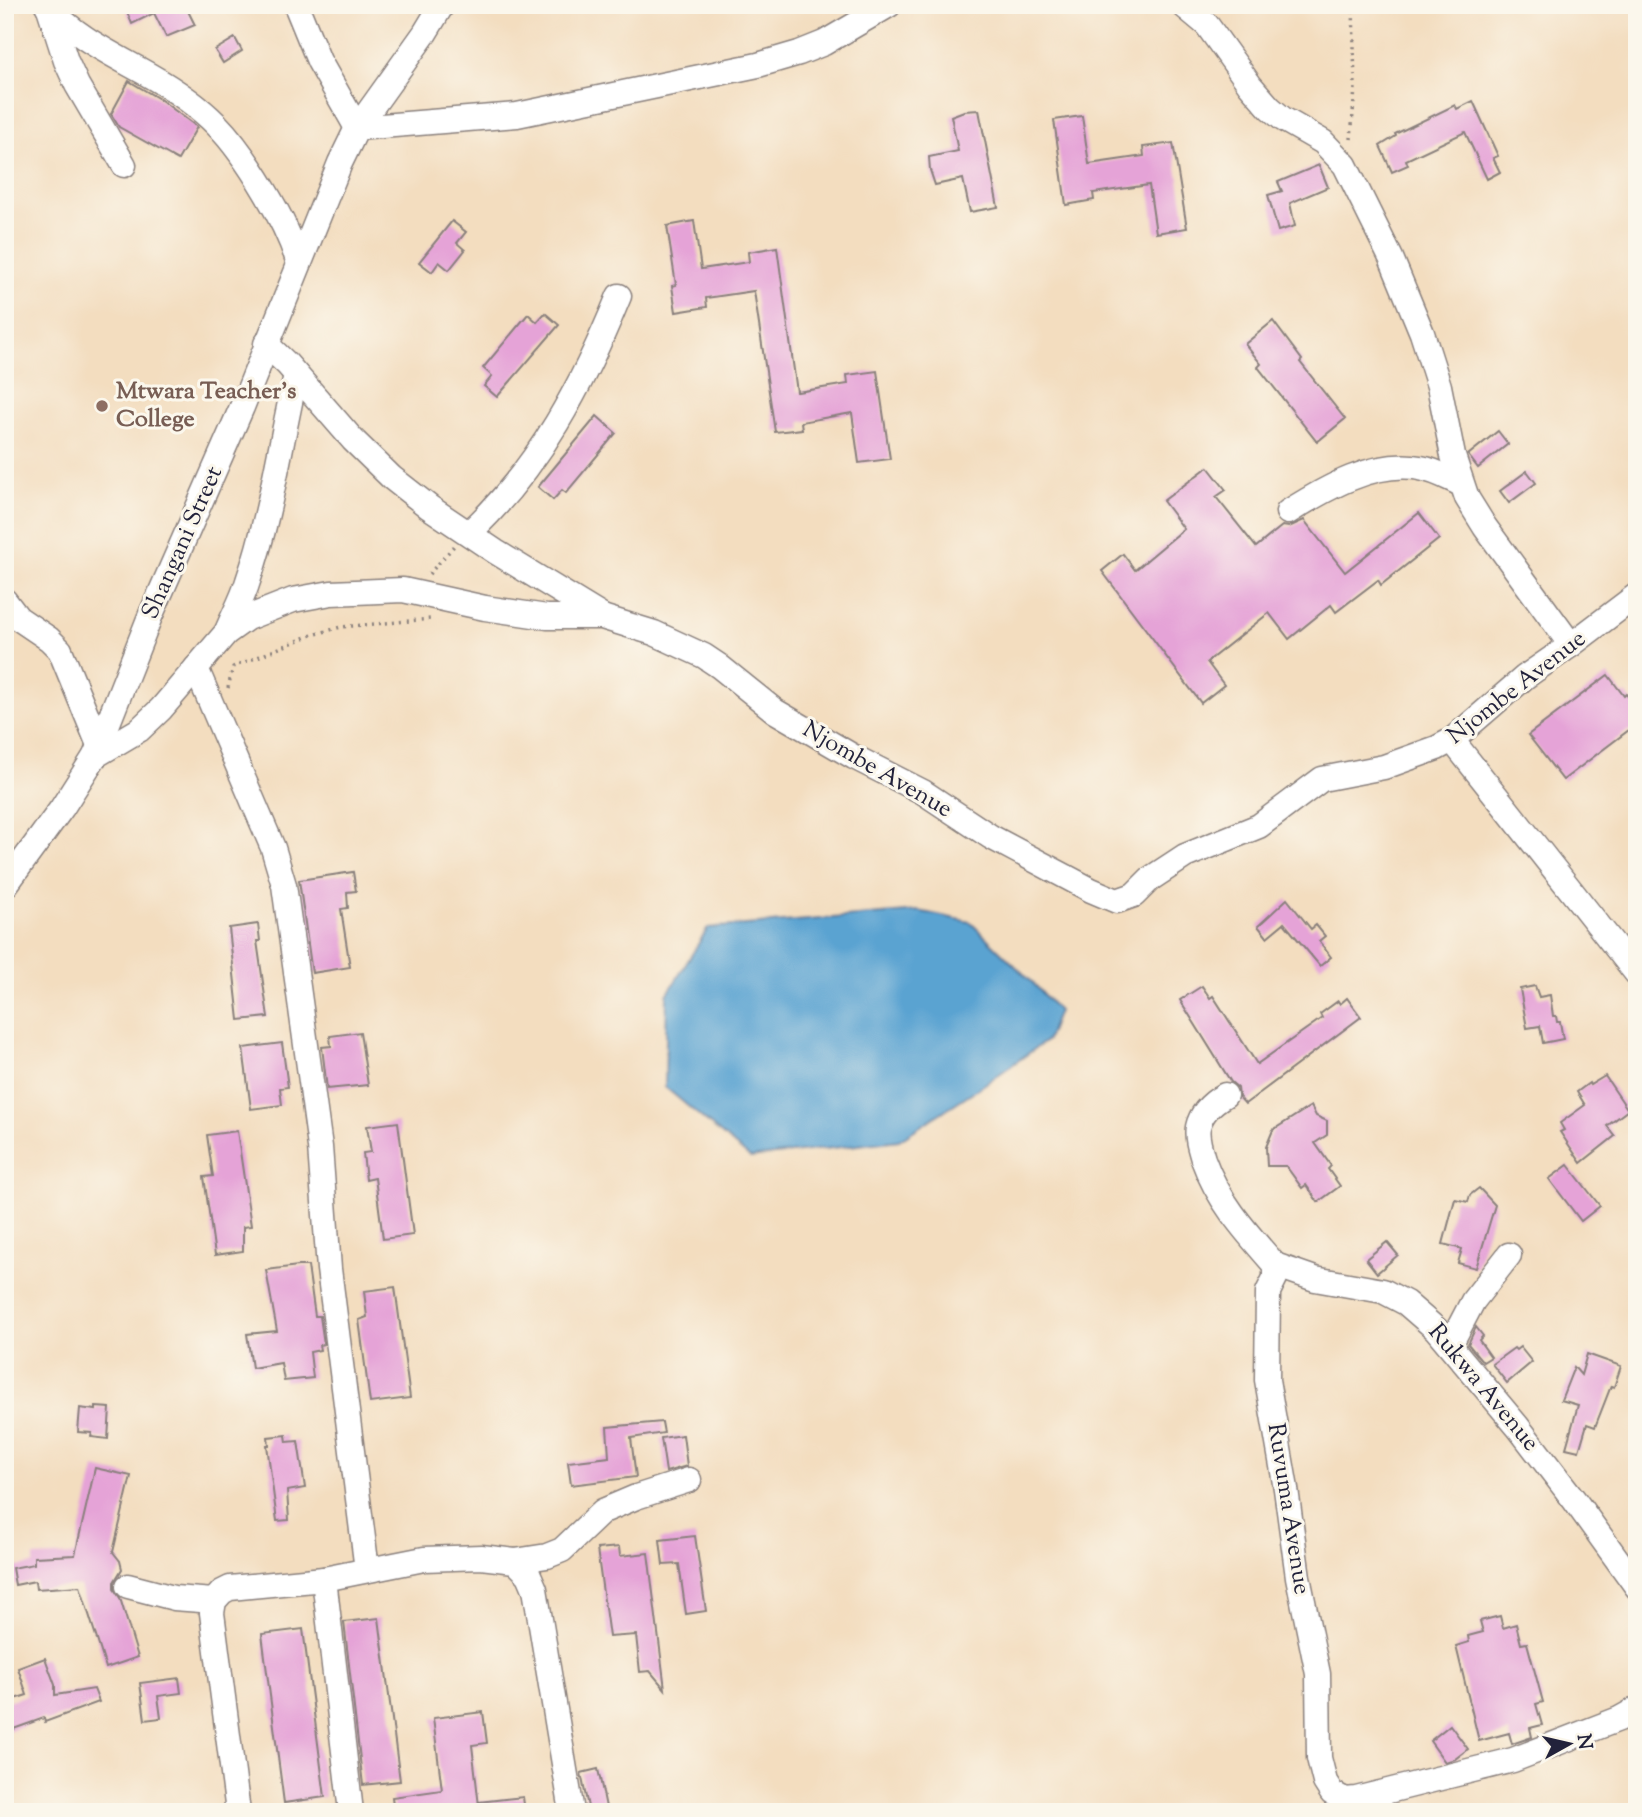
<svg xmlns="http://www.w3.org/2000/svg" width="1642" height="1817" font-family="'Sorts Mill Goudy',serif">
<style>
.water{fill:#5aa3d1;stroke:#3e6286;stroke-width:2}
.building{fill:#e5a3d7}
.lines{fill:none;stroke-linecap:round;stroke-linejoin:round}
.minor-casing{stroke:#8a807d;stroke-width:27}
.path{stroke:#8a807d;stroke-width:3.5;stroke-dasharray:2 5;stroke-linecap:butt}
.minor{stroke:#fff;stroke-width:24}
.education-dot{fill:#8d6e63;stroke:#fbf7ec;stroke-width:2.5}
.labels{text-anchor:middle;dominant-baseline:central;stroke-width:6;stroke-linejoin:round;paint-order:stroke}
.education-label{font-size:24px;font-weight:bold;fill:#785e54;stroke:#fbf7ec;text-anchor:start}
.street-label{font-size:24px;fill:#22223b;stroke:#fbf7ec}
</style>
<rect width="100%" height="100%" fill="#fbf7ec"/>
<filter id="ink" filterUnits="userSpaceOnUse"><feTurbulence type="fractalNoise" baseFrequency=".0143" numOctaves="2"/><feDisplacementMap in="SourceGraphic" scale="14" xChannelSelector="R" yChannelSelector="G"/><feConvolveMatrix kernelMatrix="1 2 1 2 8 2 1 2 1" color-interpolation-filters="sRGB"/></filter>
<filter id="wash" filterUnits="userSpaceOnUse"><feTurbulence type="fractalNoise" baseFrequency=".00686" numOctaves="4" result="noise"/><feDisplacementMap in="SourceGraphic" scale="28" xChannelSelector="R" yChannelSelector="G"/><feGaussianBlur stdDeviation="1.57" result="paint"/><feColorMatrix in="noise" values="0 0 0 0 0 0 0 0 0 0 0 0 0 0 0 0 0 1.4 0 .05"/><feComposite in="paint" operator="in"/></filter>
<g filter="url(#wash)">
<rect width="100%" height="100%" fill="#f3ddbf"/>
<path class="water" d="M919,911L970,922L1035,985L1058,1011L1047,1040L988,1082L899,1140L750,1158L665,1087L667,995L708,928Z"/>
<g id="blocks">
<g class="building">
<path d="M124,5H185L195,25L166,37L154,13L132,24Z"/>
<path d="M235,38L242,51L223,63L215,50Z"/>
<path d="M129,81L161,100L197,127L178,160L119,127L111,114Z"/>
<path d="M1473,101L1498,156L1493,158L1500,172L1487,179L1465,132L1406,160L1408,165L1392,172L1380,146L1396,136L1395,134L1455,105L1457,109Z"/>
<path d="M979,110L998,207L970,212L963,179L935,185L930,170L929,157L958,151L951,116L964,111Z"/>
<path d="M1082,116L1089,164L1144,156L1143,147L1173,143L1187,228L1156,233L1149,185L1093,193L1094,200L1066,205L1054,120Z"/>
<path d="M1319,165L1328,187L1290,203L1295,226L1278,231L1268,195L1282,191L1278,182Z"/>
<path d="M452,221L466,232L457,243L465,250L449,270L439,262L432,272L419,262Z"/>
<path d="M694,221L701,269L749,262L748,252L777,247L797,392L848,384L847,375L877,371L890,459L859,463L852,413L801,422L802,429L775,432L754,291L706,298L707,307L676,312L672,286L676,285L667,226Z"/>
<path d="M545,313L559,325L497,397L484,386L492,376L483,368L528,314L537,322Z"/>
<path d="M1273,321L1302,360L1300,362L1345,419L1317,442L1258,367L1261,364L1245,344Z"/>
<path d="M597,416L616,433L566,493L562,490L553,500L538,487Z"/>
<path d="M1498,431L1508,444L1478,468L1468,455Z"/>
<path d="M1208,467L1226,490L1216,497L1256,547L1282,526L1289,527L1304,520L1345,572L1419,513L1439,539L1381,585L1378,580L1336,612L1331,605L1289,639L1269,613L1207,662L1224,685L1201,703L1102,571L1123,554L1135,570L1184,529L1163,501Z"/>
<path d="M1527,471L1536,483L1509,503L1500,491Z"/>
<path d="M1608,675L1624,696L1626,694L1637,708V741L1629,730L1563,780L1528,735Z"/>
<path d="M353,872L356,891L347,892L348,908L341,909L350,967L312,973L299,880Z"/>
<path d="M1287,899L1311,929L1316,925L1325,936L1319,941L1331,957L1320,966L1284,923L1267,937L1258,926Z"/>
<path d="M258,924L260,941H257L268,1017L239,1020L229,928Z"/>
<path d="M1202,986L1210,998L1213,996L1257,1064L1322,1018L1320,1014L1338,1001L1340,1004L1347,998L1361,1017L1245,1104L1239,1097L1238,1088L1231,1082L1180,1000Z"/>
<path d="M1535,986L1539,997L1550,995L1553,1016H1556L1557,1022H1560L1563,1039L1543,1043L1540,1026L1527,1028L1520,989Z"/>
<path d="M360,1032L368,1085L327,1089L322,1047L331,1046L330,1036Z"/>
<path d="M282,1043L288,1087L280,1088L282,1105L251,1109L243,1048Z"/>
<path d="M1605,1076L1628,1110L1607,1126L1615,1136L1581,1163L1560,1132L1564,1130L1560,1123L1585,1105L1577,1092L1589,1083L1590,1085Z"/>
<path d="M1311,1106L1316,1116L1327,1121V1135L1315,1143L1331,1166L1328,1169L1340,1186L1318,1202L1306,1185L1302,1188L1286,1166H1267L1266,1147L1273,1130Z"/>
<path d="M398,1122L413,1235L383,1239L375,1178L366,1180L363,1153L371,1152L367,1126Z"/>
<path d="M237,1131L251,1226L243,1227V1251L215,1255L204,1177L213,1176L207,1135Z"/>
<path d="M1568,1165L1600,1206L1581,1221L1549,1179Z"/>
<path d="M1479,1188L1495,1205L1476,1268L1458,1263L1462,1249L1443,1244L1455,1199L1468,1202L1470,1195Z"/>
<path d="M1387,1242L1398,1255L1377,1273L1366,1259Z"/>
<path d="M298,1266H308L315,1316H320L324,1344L319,1345L320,1350L310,1352L313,1378L284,1381L281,1363L252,1368L247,1334L277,1331L266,1270Z"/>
<path d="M395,1287L410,1398L370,1403L359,1320L367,1317L364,1291Z"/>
<path d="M1476,1327L1483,1336L1479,1340L1491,1357L1483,1362L1468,1344Z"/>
<path d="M1520,1347L1532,1362L1507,1383L1492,1364L1514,1348L1516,1350Z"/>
<path d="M1587,1354L1621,1366L1614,1387L1611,1386L1595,1427L1587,1424L1579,1451L1566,1448L1578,1405L1561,1400L1574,1367L1581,1375Z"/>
<path d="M96,1407L110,1408L108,1439L91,1437L92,1433L78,1432L80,1408L96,1410Z"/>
<path d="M662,1422L664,1433L631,1438L636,1477L571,1485L568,1462L609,1457L607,1427Z"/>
<path d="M286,1435L287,1442L298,1441L305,1488L287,1491L289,1520L277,1521L267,1445H269L268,1437Z"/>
<path d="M683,1435L687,1466L666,1472L661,1438Z"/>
<path d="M95,1468L131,1476L113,1552L120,1561L122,1569L114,1582V1589L120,1598L138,1657L106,1668L80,1586L36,1589L35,1581L15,1585L12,1568L34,1564V1557L75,1555Z"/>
<path d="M695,1536L706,1611L686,1614L679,1564L663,1565L660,1540Z"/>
<path d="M619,1547L620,1556L648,1553L665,1689L650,1671L640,1672L636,1635L609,1637L597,1549Z"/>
<path d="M1500,1616L1503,1628L1516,1624L1521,1644L1527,1643L1543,1702L1536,1704L1542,1725L1530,1728L1532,1737L1512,1744L1509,1733L1479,1741L1456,1646L1469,1642L1468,1636L1483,1632L1480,1621Z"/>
<path d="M379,1618L400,1781L363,1785L344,1622Z"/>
<path d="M303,1629L325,1797L284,1803L262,1634Z"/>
<path d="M45,1658L55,1685V1695L94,1689L99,1702L45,1722L44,1718L5,1732V1702L27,1695L18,1668Z"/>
<path d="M179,1678L181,1693L158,1696L161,1718L145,1720L140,1683Z"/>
<path d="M483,1712L487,1743L472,1745L479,1806V1802L523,1797L525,1812H394L392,1797L442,1790L433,1718Z"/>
<path d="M1450,1725L1468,1749L1455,1759L1445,1762L1430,1741Z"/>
<path d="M598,1769L607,1812H589L581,1773Z"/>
</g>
</g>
</g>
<g filter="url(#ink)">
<use href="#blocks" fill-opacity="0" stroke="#8a807d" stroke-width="2"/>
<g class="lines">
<defs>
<g id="minor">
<path d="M47,5C74,37 114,55 149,75C207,108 231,134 265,191C279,214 291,237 299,264"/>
<path d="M296,5L319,61L357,128"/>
<path d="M1183,5L1207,25L1250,85L1270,108L1283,119L1323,142L1345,165L1391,258L1422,333L1439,386L1453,456L1467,498L1485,527L1571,645"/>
<path d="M49,8L66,61L77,85L124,165"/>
<path d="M357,128L517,115L758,65L799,53L824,43L889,5"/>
<path d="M266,344L287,364L353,440L392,478L429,507L496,552L601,616"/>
<path d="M1288,512C1326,488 1374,460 1420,468C1435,470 1448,478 1461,484"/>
<path d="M469,533C539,468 583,384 619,296"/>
<path d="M5,601L18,618L49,639L60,650L99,745"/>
<path d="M227,631C234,614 243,598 248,581C271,514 280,444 296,375"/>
<path d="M196,668L273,848L284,885L320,1147L329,1269L367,1570"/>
<path d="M1452,740L1637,974"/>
<path d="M95,756L139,730L161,709L226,633L247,618L293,600L331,593L403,590L485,608L547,617H602L654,633L704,656L719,666L775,711L854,757L923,792L991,837L1091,890L1117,901L1134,895L1150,879L1185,856L1259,826L1322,779L1384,767L1437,748L1452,740L1525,677L1571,645L1637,595"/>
<path d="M5,886L62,808L95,756L149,619L242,407L340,163L357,128L425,33L442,5"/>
<path d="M1225,1095C1213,1102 1201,1113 1198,1127C1196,1137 1200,1149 1203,1159C1218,1201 1246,1232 1275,1265V1278L1268,1292L1267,1380L1286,1489L1298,1577L1318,1674L1319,1758L1325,1782L1332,1793L1345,1800L1356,1799L1513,1760L1619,1719L1637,1709"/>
<path d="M1275,1265L1315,1279L1383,1291L1406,1303L1436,1329L1518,1427L1575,1501L1637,1587"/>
<path d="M1450,1345L1473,1301L1509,1255"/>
<path d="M515,1561L547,1556L562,1550L603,1511L636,1497L689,1480"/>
<path d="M324,1579L351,1812"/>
<path d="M128,1586L174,1598L214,1601"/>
<path d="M238,1812L212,1613L214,1601L222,1592L230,1588L324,1579L424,1559L481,1557L515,1561L529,1575L535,1589L572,1812"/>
</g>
</defs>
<use href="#minor" class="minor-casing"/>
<g class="path">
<path d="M1351,139L1355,88L1353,5"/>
<path d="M429,574L454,546"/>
<path d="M228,688L233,667L309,636L341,627L431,619"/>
</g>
<use href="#minor" class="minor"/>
</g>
</g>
<circle class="education-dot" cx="102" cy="406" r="7"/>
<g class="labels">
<g class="education-label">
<text x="116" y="392">Mtwara Teacher's<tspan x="116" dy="28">College</tspan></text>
</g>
<g class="street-label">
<text transform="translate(183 543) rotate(-66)">Shangani Street</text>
<text transform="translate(1517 688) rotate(-38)">Njombe Avenue</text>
<text transform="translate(877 770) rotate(30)">Njombe Avenue</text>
<text transform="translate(1483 1388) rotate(50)">Rukwa Avenue</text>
<text transform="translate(1288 1509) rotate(81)">Ruvuma Avenue</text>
</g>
</g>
<rect width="1642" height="1817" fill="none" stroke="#fbf7ec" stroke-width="28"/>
<g transform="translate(1569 1744) rotate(82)" stroke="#fbf7ec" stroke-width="5" paint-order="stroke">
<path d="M0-5L12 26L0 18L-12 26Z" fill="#22223b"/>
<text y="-10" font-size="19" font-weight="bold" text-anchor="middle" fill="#22223b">N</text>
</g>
</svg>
